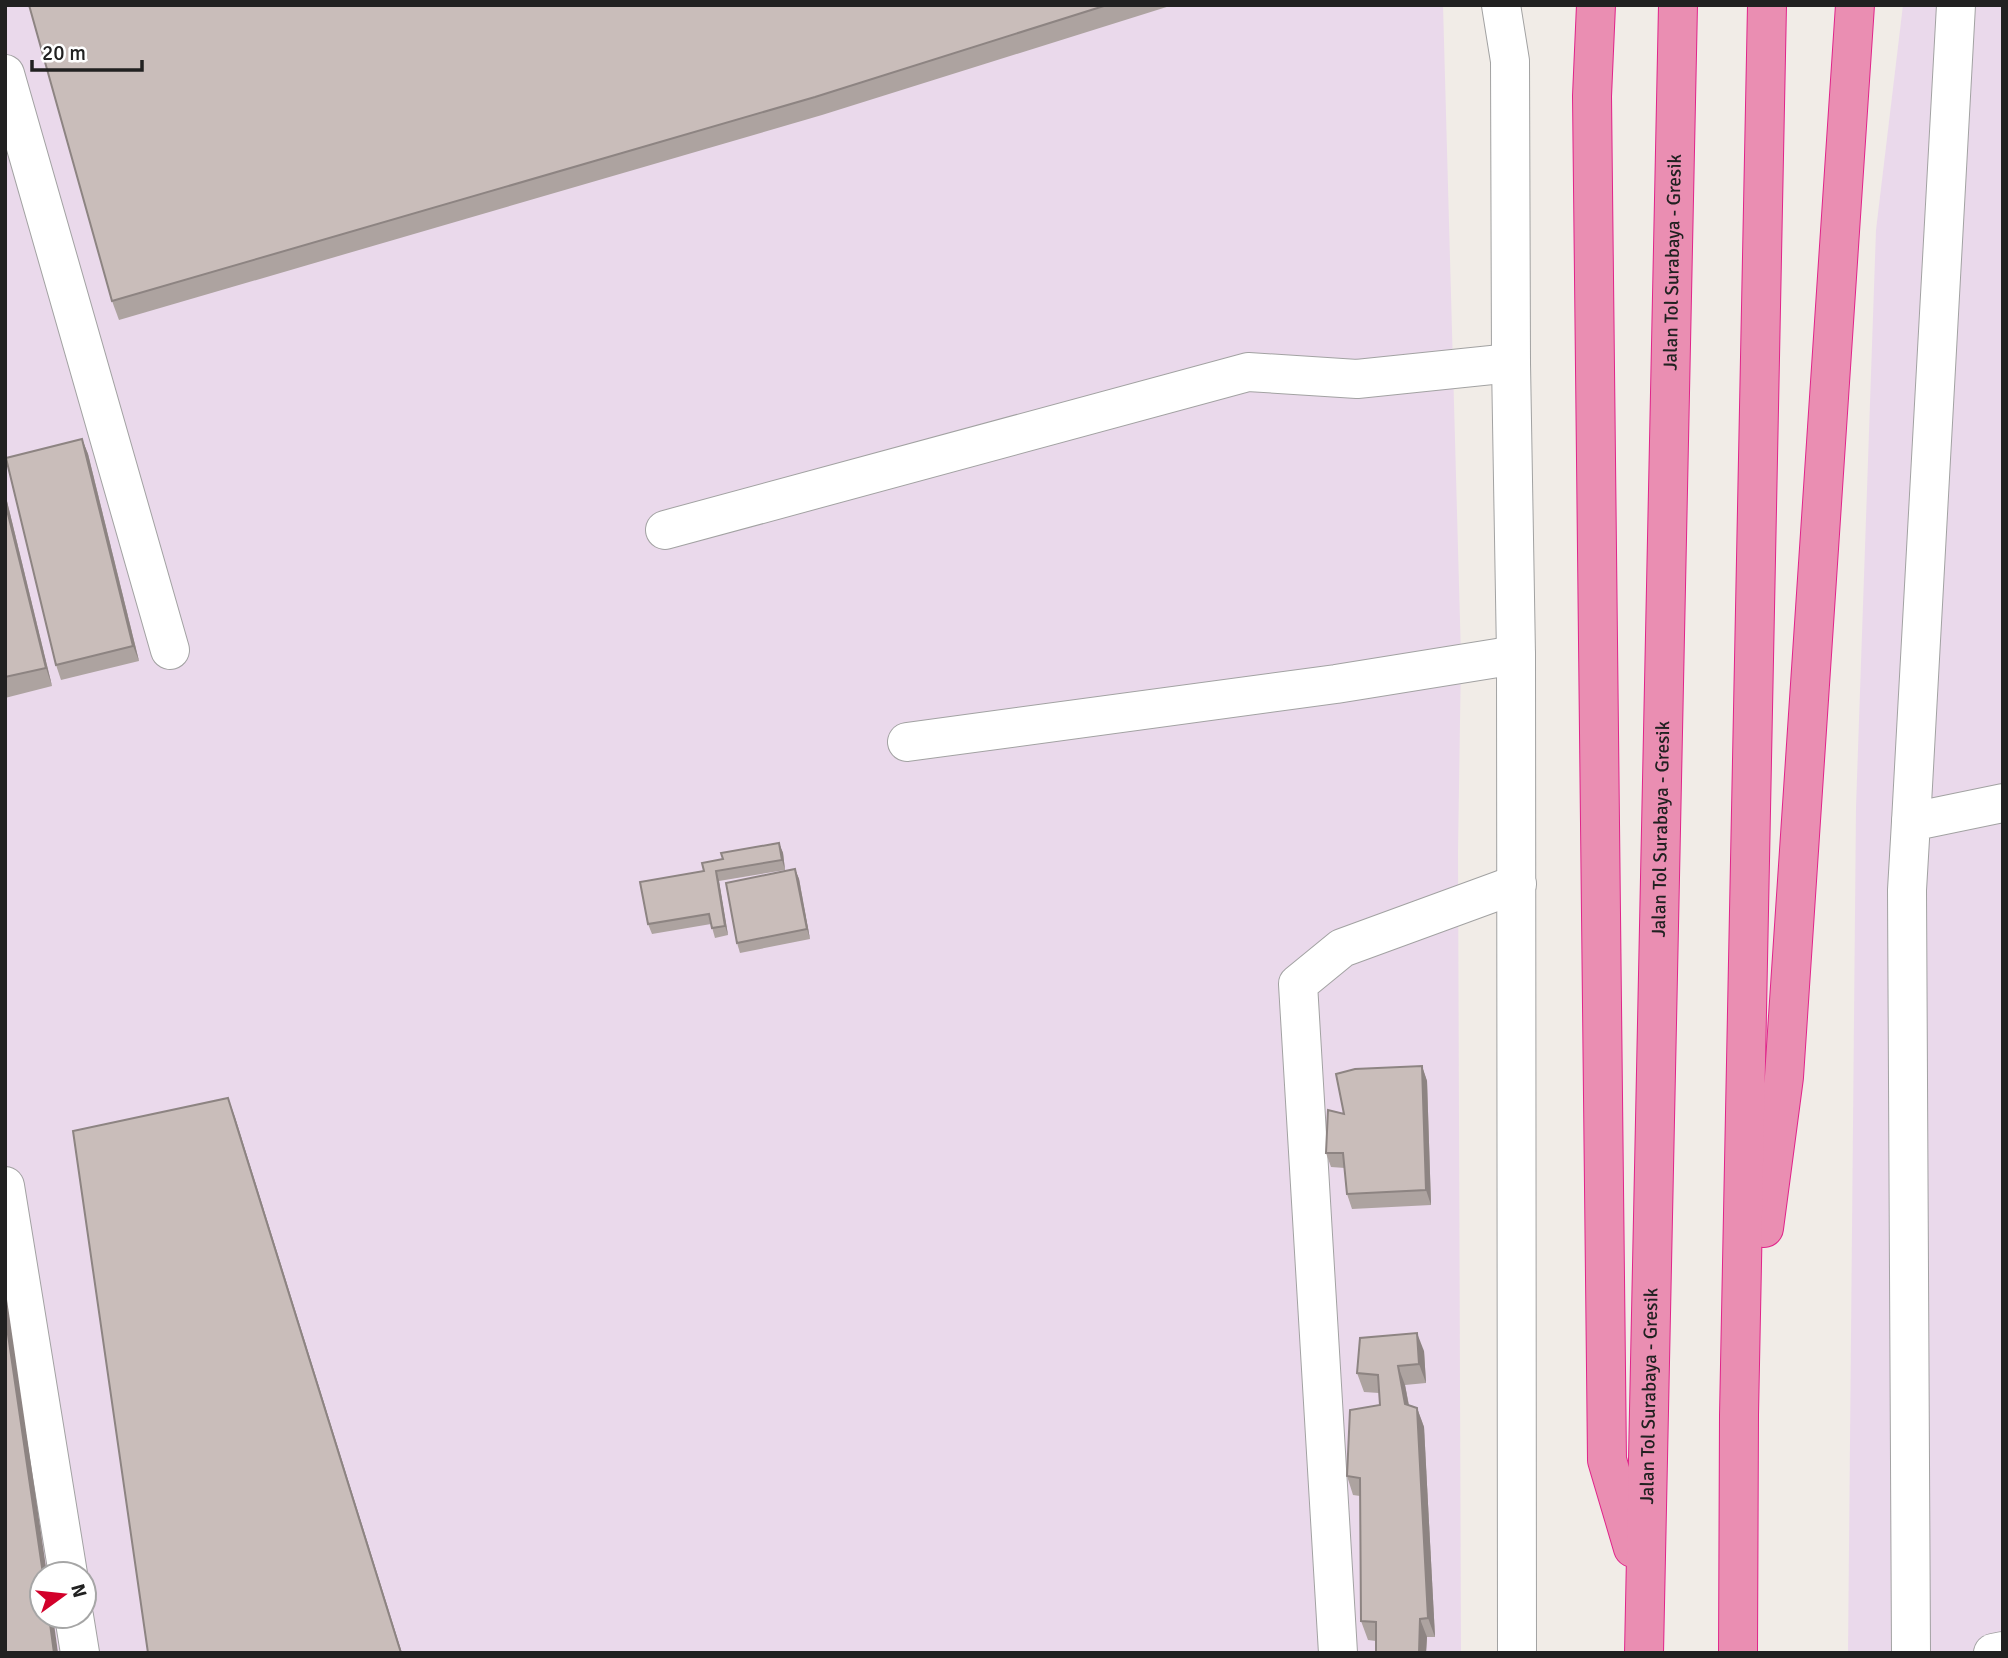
<svg xmlns="http://www.w3.org/2000/svg" width="2008" height="1658" font-family="Signika,sans-serif">
<style>
.industrial{fill:#ead9eb;fill-rule:evenodd}
.lines{fill:none;stroke-linecap:round;stroke-linejoin:round}
.minor-casing{stroke:#a2a2a2;stroke-width:40}
.highway-casing{stroke:#e0248a;stroke-width:40}
.minor{stroke:#fff;stroke-width:38}
.highway{stroke:#ea8eb2;stroke-width:38}
.wall{fill:#ada3a0}
.shaded-wall{fill:#8d8482}
.building{fill:#c9bdba;stroke:#8d8482;stroke-width:2}
.labels{text-anchor:middle;dominant-baseline:central;stroke-width:5;stroke-linejoin:round;paint-order:stroke}
.street-label{font-size:19px;fill:#212121;stroke:#fff}
</style>
<rect width="100%" height="100%" fill="#f1ece7"/>
<g class="industrial">
<path d="M5,5H1443L1461,657L1458,852L1461,1653H5ZM42,1574H84V1616H42Z"/>
<path d="M1903,5H2003V1653H1848L1856,807L1876,230Z"/>
</g>
<g class="lines">
<defs>
<g id="minor">
<path d="M1501,5L1510,61L1511,363L1516,655L1517,1653"/>
<path d="M5,74L170,650"/>
<path d="M665,530L1248,372L1357,379L1511,363"/>
<path d="M907,742L1336,684L1516,655"/>
<path d="M1911,822L1956,5"/>
<path d="M5,1186L68,1574"/>
<path d="M74,1616L80,1653"/>
<path d="M1338,1653L1298,984L1342,948L1517,884"/>
<path d="M1911,1653L1907,890L1911,822L2003,803"/>
<path d="M1993,1653L2003,1651"/>
</g>
<g id="highway">
<path d="M1596,5L1592,96L1607,1460L1633,1548"/>
<path d="M1764,1228L1784,1077L1855,5"/>
<path id="s1" d="M1644,1653L1678,5"/>
<path d="M1738,1653L1739,1415L1767,5"/>
</g>
</defs>
<use href="#minor" class="minor-casing"/>
<use href="#highway" class="highway-casing"/>
<use href="#minor" class="minor"/>
<use href="#highway" class="highway"/>
</g>
<g class="wall">
<path d="M29,5H1173L822,115L119,320L112,301Z"/>
<path d="M82,439L88,454L139,661L61,680L56,665Z"/>
<path d="M5,493L52,686L5,698Z"/>
<path d="M779,843L783,853L785,870L719,881L728,935L715,938L711,924L652,934L648,924L704,871Z"/>
<path d="M795,869L799,879L810,939L740,953L737,943Z"/>
<path d="M1422,1066L1427,1081L1431,1205L1352,1209L1347,1194L1345,1168L1331,1167L1326,1153L1344,1114Z"/>
<path d="M1424,1351L1426,1383L1405,1385L1409,1405L1417,1408L1424,1427L1435,1637H1427L1426,1653H1376V1641L1368,1640L1361,1621L1360,1496L1353,1495L1347,1476L1380,1405L1379,1393L1364,1392L1357,1373Z"/>
</g>
<g class="shaded-wall">
<path d="M82,439L88,454L139,661L133,646Z"/>
<path d="M5,493L52,686L46,668L5,502Z"/>
<path d="M779,843L783,853L785,870L782,860Z"/>
<path d="M795,869L799,879L810,939L807,929Z"/>
<path d="M716,871L719,881L728,935L725,926Z"/>
<path d="M1422,1066L1427,1081L1431,1205L1426,1190Z"/>
<path d="M228,1098L235,1117L402,1653H401Z"/>
<path d="M5,1286L47,1574H43L5,1314Z"/>
<path d="M1417,1333L1424,1351L1426,1383L1419,1364Z"/>
<path d="M1398,1366L1405,1385L1412,1423L1405,1404Z"/>
<path d="M1417,1408L1424,1427L1435,1637L1428,1618Z"/>
<path d="M49,1616H53L58,1653H54Z"/>
<path d="M1420,1619L1427,1637L1426,1653H1419Z"/>
</g>
<g class="building">
<path d="M29,5H1107L815,97L112,301Z"/>
<path d="M82,439L133,646L56,665L6,458Z"/>
<path d="M5,502L46,668L5,677Z"/>
<path d="M779,843L782,860L716,871L725,926L712,928L709,914L648,924L640,882L704,871L702,863L723,859L721,853Z"/>
<path d="M795,869L807,929L737,943L726,883Z"/>
<path d="M1422,1066L1426,1190L1347,1194L1343,1153H1326L1328,1110L1344,1114L1336,1074L1355,1069Z"/>
<path d="M228,1098L401,1653H148L73,1131Z"/>
<path d="M5,1314L43,1574L42,1616H49L54,1653H5Z"/>
<path d="M1417,1333L1419,1364L1398,1366L1405,1404L1417,1408L1428,1618L1420,1619L1419,1653H1376V1622L1361,1621L1360,1478L1347,1476L1350,1410L1380,1405L1378,1375L1357,1373L1360,1338Z"/>
</g>
<g class="labels">
<g class="street-label">
<text stroke="none"><textPath href="#s1" startOffset="1391">Jalan Tol Surabaya - Gresik</textPath></text>
<text stroke="none"><textPath href="#s1" startOffset="824">Jalan Tol Surabaya - Gresik</textPath></text>
<text stroke="none"><textPath href="#s1" startOffset="257">Jalan Tol Surabaya - Gresik</textPath></text>
</g>
</g>
<rect width="2008" height="1658" fill="none" stroke="#212121" stroke-width="14"/>
<g transform="translate(63 1595) rotate(75)"><circle r="33" fill="#ffffff" stroke="#a6a6a6" stroke-width="2"/>
<path d="M0-5L12 26L0 18L-12 26Z" fill="#d2002a"/>
<text y="-10" font-size="19" font-weight="bold" text-anchor="middle" fill="#212121">N</text>
</g>
<path d="M32 60v10h110v-10" fill="none" stroke="#212121" stroke-width="3.5"/>
<text x="42" y="60" font-size="21" fill="#212121" stroke="#ffffff" stroke-width="5" paint-order="stroke">20 m</text>
</svg>
